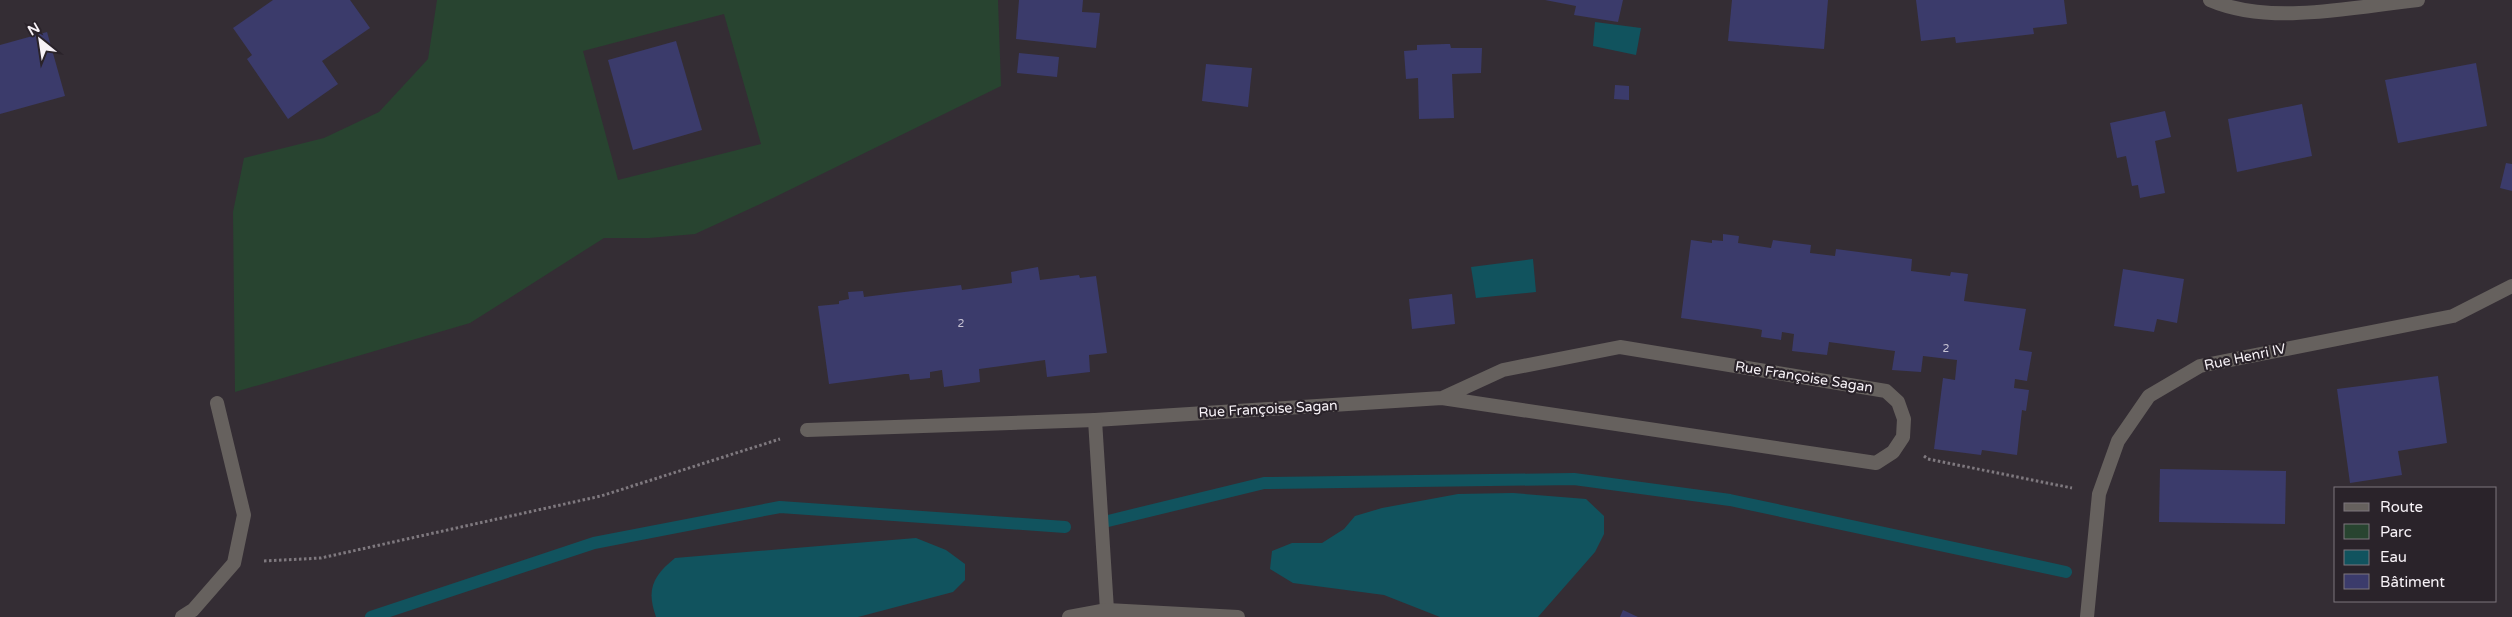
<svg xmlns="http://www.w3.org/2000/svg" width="2512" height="617" font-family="'Varela Round',sans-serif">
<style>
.green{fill:#284430;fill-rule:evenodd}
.water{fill:#11535e}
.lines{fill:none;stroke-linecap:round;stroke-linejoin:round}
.stream{stroke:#11535e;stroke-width:12}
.building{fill:#3b3b6b}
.path{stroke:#7f797f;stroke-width:3;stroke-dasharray:2.5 2.5;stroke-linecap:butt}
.service{stroke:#66615e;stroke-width:14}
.minor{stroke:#66615e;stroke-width:14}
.labels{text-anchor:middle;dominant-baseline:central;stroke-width:4.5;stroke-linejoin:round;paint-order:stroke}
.number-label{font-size:11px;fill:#c8c4d4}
.street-label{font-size:14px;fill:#f7f2f7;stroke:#2a232a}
</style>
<rect width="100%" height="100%" fill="#342d34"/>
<path class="green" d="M437,0H998L1001,86L773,198L695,234L649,238H604L470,323L235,392L233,212L244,158L324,138L379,112L428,59ZM724,14L761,144L618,180L583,51Z"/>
<g class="water">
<path d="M1595,22L1641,28L1636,55L1593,46Z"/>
<path d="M1533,259L1536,292L1476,298L1471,267Z"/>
<path d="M1513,493L1586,499L1604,516V534L1595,552L1538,617H1440L1384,595L1293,583L1270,569L1272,551L1292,543H1322L1344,529L1355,516L1382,508L1458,494Z"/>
<path d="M916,538L946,550L965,564V580L953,592L858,617H656C646,589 653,576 675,558Z"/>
</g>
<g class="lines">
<g class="stream">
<path d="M1108,521L1264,483L1574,479L1730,500L2066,572"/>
<path d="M371,617L594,543L780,507L1065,527"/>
</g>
</g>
<g class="building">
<path d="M273,0H350L370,28L322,61L338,84L288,119L247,59L252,55L233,28Z"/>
<path d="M1019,0H1083L1082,12L1100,13L1096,48L1016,39Z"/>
<path d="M1545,0H1623L1618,22L1574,15L1576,6Z"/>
<path d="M1732,0H1828L1824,49L1728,41Z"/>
<path d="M1916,0H2064L2067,24L2033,28L2034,34L1956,43L1955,37L1921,41Z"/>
<path d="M47,32L65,96L0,114V45Z"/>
<path d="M676,41L702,130L633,150L608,60Z"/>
<path d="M1446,44H1450L1451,48H1482L1481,73L1452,74L1454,118L1419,119L1418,78L1406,79L1404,51L1417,50V45Z"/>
<path d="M1019,53L1059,57L1057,77L1017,73Z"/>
<path d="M2476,63L2487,126L2398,143L2385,80Z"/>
<path d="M1206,64L1252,68L1248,107L1202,101Z"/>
<path d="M1615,85L1629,86V100L1614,99Z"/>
<path d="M2302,104L2312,156L2237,172L2228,119Z"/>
<path d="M2165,111L2171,137L2155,141L2165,193L2140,198L2138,185L2132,186L2126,156L2117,158L2110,123Z"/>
<path d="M2506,163L2512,164V191L2500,188Z"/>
<path d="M1723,234L1739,236L1738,243L1771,248L1773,240L1811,245L1810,253L1835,256L1836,249L1912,259L1911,271L1950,276L1951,272L1968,274L1964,301L2026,309L2019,350L2032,352L2027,381L2015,379L2014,388L2029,390L2026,411L2022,410L2017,455L1982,450L1981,455L1934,449L1943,378L1955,380L1957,360L1923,356L1921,372L1892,370L1895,351L1829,342L1827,355L1792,351L1794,334L1782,332L1781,340L1761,337L1762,330L1758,329L1681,318L1691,240L1712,243V240L1723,241Z"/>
<path d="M1038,267L1040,280L1079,275L1080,278L1096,276L1107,353L1089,355L1090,372L1047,377L1045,360L979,369L980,382L944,387L942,370L930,372V378L910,380L909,374H905L829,384L818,306L839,304V301L849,299L848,292L863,291L864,297L961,285L962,290L1012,283L1011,272Z"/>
<path d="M2123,269L2184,279L2177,323L2157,319L2154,332L2114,326Z"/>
<path d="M1452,294L1455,324L1412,329L1409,299Z"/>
<path d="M2438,376L2447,443L2398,451L2402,475L2350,483L2337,389Z"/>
<path d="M2160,469L2286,471L2285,524L2159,522Z"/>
<path d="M1623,610L1638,617H1620Z"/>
</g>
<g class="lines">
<g class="path">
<path d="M1924,456L1928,459L2072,488"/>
<path d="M264,561L321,558L601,496L780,439"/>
</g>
<path class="service" d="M182,617L193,610L234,563L244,515L217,403"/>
<g class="minor">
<path d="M2210,0C2270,26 2354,7 2418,0"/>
<path d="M1095,420L1442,398L1876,463L1893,452L1903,437L1904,419L1898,402L1886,391L1620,347L1503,370L1442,398"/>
<path d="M807,430L1095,420L1107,610"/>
<path d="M1069,617L1107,610L1238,617"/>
<path d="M2087,617L2099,494L2118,441L2149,396L2200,366L2453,316L2512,286"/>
</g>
</g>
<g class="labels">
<g class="number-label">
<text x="961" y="323">2</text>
<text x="1946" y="348">2</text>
</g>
<g class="street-label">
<text transform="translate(2245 357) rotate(-12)">Rue Henri IV</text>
<text transform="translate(1804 377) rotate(9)">Rue Françoise Sagan</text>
<text transform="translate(1268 409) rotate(-3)">Rue Françoise Sagan</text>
</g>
</g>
<rect x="2334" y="487" width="162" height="115" fill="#2a232a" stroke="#7c767c"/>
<rect x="2344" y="503" width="25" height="8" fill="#66615e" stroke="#7c767c"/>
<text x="2380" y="512" font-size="15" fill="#f7f2f7">Route</text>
<rect x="2344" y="524" width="25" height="15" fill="#284430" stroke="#7c767c"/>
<text x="2380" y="537" font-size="15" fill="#f7f2f7">Parc</text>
<rect x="2344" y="550" width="25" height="15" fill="#11535e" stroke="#7c767c"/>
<text x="2380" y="562" font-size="15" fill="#f7f2f7">Eau</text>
<rect x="2344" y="574" width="25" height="15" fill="#3b3b6b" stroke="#7c767c"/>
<text x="2380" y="587" font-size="15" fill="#f7f2f7">Bâtiment</text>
<g transform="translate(40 40) rotate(330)" stroke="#2a232a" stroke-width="4" paint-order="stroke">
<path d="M0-4L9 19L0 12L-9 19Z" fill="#f7f2f7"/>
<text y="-8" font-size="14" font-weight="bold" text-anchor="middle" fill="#f7f2f7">N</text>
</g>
</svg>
